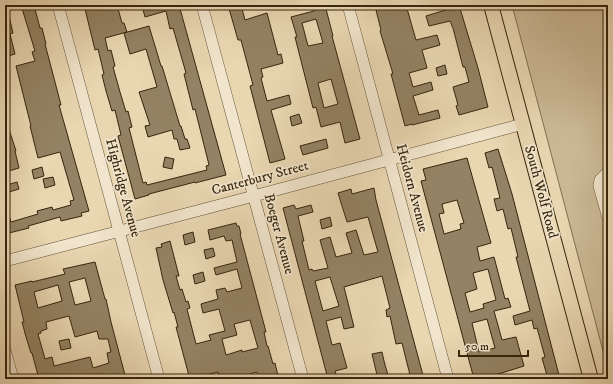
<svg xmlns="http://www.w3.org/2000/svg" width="613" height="384" font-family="'IM FELL DW Pica',serif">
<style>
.green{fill:#cbb996;stroke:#806f52}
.building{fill:#938263;stroke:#36250d;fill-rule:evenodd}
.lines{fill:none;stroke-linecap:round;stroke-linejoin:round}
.minor-casing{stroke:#635236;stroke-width:12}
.major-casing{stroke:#36250d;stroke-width:16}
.minor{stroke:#f1e5cd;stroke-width:11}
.major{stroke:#e9d7b2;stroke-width:14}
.labels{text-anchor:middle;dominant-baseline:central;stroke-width:3.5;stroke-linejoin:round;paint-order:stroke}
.street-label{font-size:14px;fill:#36250d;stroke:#f1e5cd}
</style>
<rect width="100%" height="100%" fill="#e9d7b2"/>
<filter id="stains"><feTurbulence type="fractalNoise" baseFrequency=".005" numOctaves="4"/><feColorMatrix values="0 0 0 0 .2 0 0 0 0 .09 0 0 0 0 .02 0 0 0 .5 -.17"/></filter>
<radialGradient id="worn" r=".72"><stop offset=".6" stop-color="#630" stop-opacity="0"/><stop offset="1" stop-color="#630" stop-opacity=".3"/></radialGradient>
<path class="green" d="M512,5H608V370Z"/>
<g class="building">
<path d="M21,5H34L40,28H42L46,44H45L61,105H59L89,211L81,213L82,216L61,221L60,217L28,226L29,228L5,234V208H7L11,222L38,214L37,211L52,207L53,210L71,205L70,201L74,200L60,152L38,158L30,126H31L16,66L35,61L32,52L35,51Z"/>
<path d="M84,5H95L96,9L111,5H117L122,23H124L127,32L105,38L108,51L111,50L115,66L113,67L120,92L126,112L128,111L132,127L129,128L143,183L146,182L147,185L207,170L206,166L209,165L195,109L193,110L184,74L186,73L173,28L170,29L166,11L145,17L142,6L179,5L226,175L195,183V182L149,194V195L135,199L118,136L121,135L115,110L112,111L106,91L102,75L104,74L98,49L95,50Z"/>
<path d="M228,5H241L245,20L267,13L278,55L281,54L283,63L261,69L263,77L261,78L267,101L289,95L291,104L271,110L285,159L270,163L250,86L253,85L241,40H238Z"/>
<path d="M313,5H325L333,36H332L360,139L345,143L340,122L321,127L316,107L313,108L295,37H297L291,17L314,11ZM316,19L323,43L308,46L302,23ZM331,79L338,104L324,108L318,83Z"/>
<path d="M394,5H406L416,40L437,35L440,45L422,50L427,68L409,73L413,87L431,82L433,90L413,96L419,115L438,110L440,118L412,125V124L405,126L391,74H393L380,31L381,30L376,10Z"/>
<path d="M448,5H459L478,68L488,107L459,115L456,106L458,105L453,87L469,82L465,67H463L453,28L450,21L429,26L426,16L449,9Z"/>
<path d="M5,12H8L13,33L10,34L15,54L5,57Z"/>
<path d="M149,26L161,66H162L180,126H181L185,139H187L190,148L180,150L177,139H174L172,130L148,137L145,126L150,125L139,92L157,87L146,49L130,54L124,33Z"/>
<path d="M445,65L447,74L438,76L436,68Z"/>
<path d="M299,114L302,123L292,126L290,117Z"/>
<path d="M7,123L16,151H15L19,168L9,171L5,152V124Z"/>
<path d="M326,139L328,148L303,155L300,146Z"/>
<path d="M498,149L512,194L560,379H548L542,358L545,357L537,328L534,329L532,320L515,325L513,316L530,311L516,257H518L511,228L508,229L503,209L497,211L494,199L500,198L492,167L489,168L485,153Z"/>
<path d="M165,157L174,159L172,169L163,167Z"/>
<path d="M467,158L491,243L477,247L480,261L494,257L505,299L508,298L511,307L494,311L502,340L516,337L524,366L489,377L490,379H474L421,181L426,180L423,169ZM457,200L464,223L460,224L461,229L444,234L439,214L444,213L442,204ZM488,269L496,300L483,304L484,308L470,312L465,293L477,289L473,273ZM487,319L495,348L479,352L472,323Z"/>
<path d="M42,167L44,176L34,179L32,170Z"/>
<path d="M53,177L55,185L45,188L43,179Z"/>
<path d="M17,182L19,189L9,192L7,185Z"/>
<path d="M374,188L376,200L424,379H411L402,343L396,344L390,316L387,317L386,310L390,308L382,276L344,287L354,327L344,329L341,317L326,321L332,345L340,343L347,368L335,371L338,379H328L283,208L294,205L296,209L311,205L313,212L298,216L304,241H302L309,270L312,269L313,271L328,268L320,240L330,237L336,257L352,253L346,233L356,230L364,255L378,252L368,217L347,222L338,193L351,189L352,194ZM330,277L339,306L323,311L315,281Z"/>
<path d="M330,217L332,226L322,229L320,220Z"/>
<path d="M236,223L237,226H239L241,234H240L266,332H264L267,346H268L273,364L275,363L278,376L268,379H259L257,372L234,379H220L218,372L191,379L190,376H189L176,327H178L174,312L173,313L163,280L156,248L162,247L161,244L170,241L179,276H176L180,290L182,289L186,302L188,301L190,308L187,309L196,344L211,340L209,335L225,331L219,309L203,313L201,304L218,299L216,290L225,288L227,292L242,288L237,269L216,275L214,268L237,262L232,240L226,241L224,236L210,240L208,230ZM250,320L258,348L242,352V350L226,355L222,339L237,335L234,324Z"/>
<path d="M193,232L195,242L185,245L183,235Z"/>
<path d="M213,248L215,256L206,259L204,250Z"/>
<path d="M95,262L105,299H106L111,322L125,375L112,379H103L102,376L99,377L98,374L78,379H39L32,353H31L26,337L22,322H24L15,285L32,281V282L65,274L63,269ZM85,278L91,301L75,305L69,282ZM58,285L62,301L38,308L34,292ZM69,316L75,337L97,331L99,339H108L111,352L107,353L109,363L93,368L90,357L54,366L52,357L45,359L38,334L41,333V331L47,329L46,322Z"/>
<path d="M203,272L205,281L195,284L193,275Z"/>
<path d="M69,339L71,348L61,350L59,341Z"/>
<path d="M382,352L384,361L389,379H378L372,354Z"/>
</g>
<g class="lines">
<defs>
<g id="minor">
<path d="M58,5L159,379"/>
<path d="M202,5L303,379"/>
<path d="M348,5L448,379"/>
<path d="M608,172L600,180L599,186L608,218"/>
<path d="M5,261L254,196L523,124"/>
<path d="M5,350L13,379"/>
</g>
<path id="major" d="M491,5L591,379"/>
</defs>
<use href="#minor" class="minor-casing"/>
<use href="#major" class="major-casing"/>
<use href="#minor" class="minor"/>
<use href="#major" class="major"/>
</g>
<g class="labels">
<g class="street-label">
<text transform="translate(260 178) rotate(-15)">Canterbury Street</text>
<text transform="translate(123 188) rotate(75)">Highridge Avenue</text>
<text transform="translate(412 188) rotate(75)">Heidorn Avenue</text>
<text transform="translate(541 192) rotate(75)">South Wolf Road</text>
<text transform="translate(279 234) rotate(75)">Boeger Avenue</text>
</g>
</g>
<rect width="613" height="384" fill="none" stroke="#e9d7b2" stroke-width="20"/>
<rect x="6" y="6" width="601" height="372" fill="none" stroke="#36250d" stroke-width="2"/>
<rect x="10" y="10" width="593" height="364" fill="none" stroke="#36250d"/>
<path d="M459 350v6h69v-6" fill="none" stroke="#36250d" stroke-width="2"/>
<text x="465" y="350" font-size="12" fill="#36250d" stroke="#f1e5cd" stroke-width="3" paint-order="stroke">50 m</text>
<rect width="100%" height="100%" filter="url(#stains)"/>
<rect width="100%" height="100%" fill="url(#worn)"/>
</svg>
